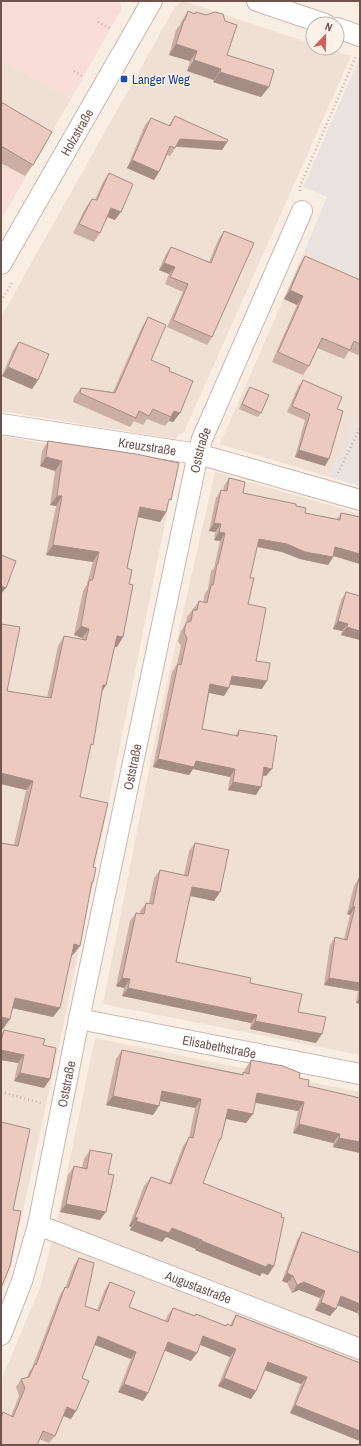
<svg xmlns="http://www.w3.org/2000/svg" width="361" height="1446" font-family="'Archivo Narrow',sans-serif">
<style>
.residential{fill:#f0dfd4}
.commercial{fill:#f9ddd9}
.industrial{fill:#e9e2de}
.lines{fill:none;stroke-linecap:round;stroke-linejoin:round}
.minor-casing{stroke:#ccb7af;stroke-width:22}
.path{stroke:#d0ada2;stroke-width:2.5;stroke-dasharray:1 3;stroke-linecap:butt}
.minor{stroke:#fff;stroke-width:20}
.wall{fill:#cbaea4}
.shaded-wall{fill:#a58d86}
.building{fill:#eccabf;stroke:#a58d86}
.transit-dot{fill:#1a4fb4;stroke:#fdf2ea;stroke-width:1.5}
.labels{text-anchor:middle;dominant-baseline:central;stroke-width:3;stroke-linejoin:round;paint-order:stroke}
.transit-label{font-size:13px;fill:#164399;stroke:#fdf2ea;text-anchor:start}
.street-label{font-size:13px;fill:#6f534d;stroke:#fdf2ea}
</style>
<rect width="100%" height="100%" fill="#f9eee4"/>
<g class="residential">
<path d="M183,1L313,44V48H327L351,56L184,432L175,439L1,411V317L175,7Z"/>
<path d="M1,60L71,99L24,180L1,167Z"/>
<path d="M304,252L360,279V409L329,477L220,444Z"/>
<path d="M1,436L173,464L176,469L63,1027L9,1275L1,1294Z"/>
<path d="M215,472L360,514V1055L103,1004L161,709Z"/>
<path d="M95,1038L360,1092V1445H1V1380L40,1288L58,1216Z"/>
</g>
<g class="commercial">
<path d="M7,1H117L121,3V10L71,99L1,60V4Z"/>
<path d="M1,167L24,180L1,220Z"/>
</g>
<g class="industrial">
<path d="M359,59H360V279L304,252L327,197L303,187Z"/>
<path d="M360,409V486L329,477Z"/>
</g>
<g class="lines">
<defs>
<g id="minor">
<path d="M257,1L325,24"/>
<path d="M337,28L360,36"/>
<path id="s1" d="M1,264L152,1"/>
<path id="s2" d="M1,424L198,454L360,500"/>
<path id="s3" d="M79,1019L360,1074"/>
<path id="s4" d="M38,1225L360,1349"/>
<path id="s5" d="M1,1335L22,1281L38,1225L79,1019L198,454L202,439L302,211"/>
</g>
</defs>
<use href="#minor" class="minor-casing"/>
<g class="path">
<path d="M98,22L112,29"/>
<path d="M74,71L84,77"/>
<path d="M300,191V186L356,56"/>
<path d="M1,301L12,283"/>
<path d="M338,473L360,428"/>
<path d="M1,1092L41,1103"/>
</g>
<use href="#minor" class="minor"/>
</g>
<g class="wall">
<path d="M188,11L195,14L196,12L227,55L261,97L213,82L214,80L187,71L190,61L169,55L176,30L180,25L181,22Z"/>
<path d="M1,102L33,165L25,176L1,163Z"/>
<path d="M175,116L227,142L222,150L176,147L170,156L167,155L159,172L154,180L127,168L145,125L151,118L168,126Z"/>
<path d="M109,173L115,220L107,217L100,233L94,242L73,233L86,207L92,199L95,200L103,182Z"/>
<path d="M224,231L212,337L207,345L167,327L183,292L165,284L169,274L159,270L166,254L171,247L209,262L219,238Z"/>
<path d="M305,256L358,280L360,278V356L349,351L344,359L317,348L309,366L303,375L272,362L297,305L284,299L299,266Z"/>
<path d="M148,317L151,360L169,371L180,413L173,422L169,421L165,426L147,419L143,425L134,421L130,427L73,402L74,397L81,388L113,392L142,327Z"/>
<path d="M19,342L38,380L32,389L2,376L13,350Z"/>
<path d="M303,380L337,409L325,466L295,457L305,420L287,412L298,387Z"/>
<path d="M250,387L261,413L258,417L239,409L247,391Z"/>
<path d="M48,441L168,505L166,512L160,522L138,517L127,568L117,647L115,646L102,692L80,797L93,867V882L92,885L73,955H71L60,1008L53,1017L12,1008L3,1029L1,1028V843L14,845L26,790L1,784V624L7,691L47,698L58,646L64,636L82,640V638L74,635L83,591L87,584L93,562L46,555L56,506L50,505L55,471L40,466L42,451Z"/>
<path d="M229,478L243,493L296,506L305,513L337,519L341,513L360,517V564L334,556L328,565L300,559L282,552L257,547L250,578L248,604L256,661L262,689L230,684L224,696L209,693L202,729L235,736L239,730L266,776H263L256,795L228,790L230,777L193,769L189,775L153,767L172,672L177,664L181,646L178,641L181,631L186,623L187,617L199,601L203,602L205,593L208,589L211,571L214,568L220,541L214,540L215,532L209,531L216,498L221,490L223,491L224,486Z"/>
<path d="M346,592L360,596V640L341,635L342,631L333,629L341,600Z"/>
<path d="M195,843L220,892L214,901L190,896L176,962L250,983L298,1012L316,1043L250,1029L251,1023L122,996L124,988L116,986L130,921L136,913H140V911L146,903H149L154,878L160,870L184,875L189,851Z"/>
<path d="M359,878L360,879V1004L356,1003L358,991L324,985L330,945L335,937L344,939L350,915L347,914L354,886Z"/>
<path d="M4,1030L43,1045L50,1079L44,1088L14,1081L18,1063L1,1060V1034Z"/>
<path d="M122,1050L242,1074L243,1072L244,1073L245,1069L251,1060L299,1078L308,1086L360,1153L333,1147V1143L293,1133L298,1111L255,1102L253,1114L246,1123L226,1119L221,1139L217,1145L203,1183L268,1275L262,1273L260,1276L195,1250L196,1249L166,1237L162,1242L130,1230L131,1227L129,1226L144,1186L151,1177L169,1183L183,1146L189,1138L195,1108L160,1101L159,1106L153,1115L106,1105L116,1059Z"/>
<path d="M90,1150L108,1174L100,1220L60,1212L68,1175L74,1166L82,1168L84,1159Z"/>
<path d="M302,1232L360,1253V1317H359L357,1313L337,1305L330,1316L315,1310L320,1298L299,1290L292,1293L287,1283L282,1281L297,1240Z"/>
<path d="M79,1258L85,1306L97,1310L105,1289L110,1282L129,1307L165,1321L168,1315L173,1308L195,1316L196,1314L226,1326L227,1324L230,1325L236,1315L360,1363V1441L290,1413L301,1384L265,1370L256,1391L251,1399L218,1386L230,1357L200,1344L191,1361L165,1350L148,1393L143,1401L118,1392L131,1359L94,1344L82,1378L71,1419L63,1416L55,1436L49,1443L39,1439L1,1445V1416L3,1412L11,1416L19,1396L16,1387L21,1379L27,1378L29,1372L32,1368L60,1295L65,1287V1288L74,1265Z"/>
</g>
<g class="shaded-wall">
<path d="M176,44L197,51L190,61L169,55Z"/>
<path d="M194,60L221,69L214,80L187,71Z"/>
<path d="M220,72L269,87L261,97L213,82Z"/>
<path d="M180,139L227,142L222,150L174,146Z"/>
<path d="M132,160L159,172L154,180L127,168Z"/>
<path d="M111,208L121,212L115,220L105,216Z"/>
<path d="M164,263L175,267L169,274L159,270Z"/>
<path d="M290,290L303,296L297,305L284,299Z"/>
<path d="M8,367L38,380L32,389L2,376Z"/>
<path d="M174,411L180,413L173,422L169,421Z"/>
<path d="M299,450L329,459L325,466L295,457Z"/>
<path d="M46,457L62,461L55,471L40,466Z"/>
<path d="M57,496H62L56,506L50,505Z"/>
<path d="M140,507L166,512L160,522L133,516Z"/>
<path d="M214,523L221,524L215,532L209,531Z"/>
<path d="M219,532L225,533L220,541L214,540Z"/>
<path d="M259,539L287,544L333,557L328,565L300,559L282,552L253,546Z"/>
<path d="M53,545L99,552L93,562L46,555Z"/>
<path d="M335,547L360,554V564L330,555Z"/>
<path d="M1,586L6,588L1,594Z"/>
<path d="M338,621L348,624L342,631L333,629Z"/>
<path d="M81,626L89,629L82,638L74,635Z"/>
<path d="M347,627L360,631V640L341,635Z"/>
<path d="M117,636L123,637L117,647L110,645Z"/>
<path d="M232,676L267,681L262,689L226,684Z"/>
<path d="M210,684L229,688L224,696L205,692Z"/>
<path d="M103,685H106L100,695Z"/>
<path d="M158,759L196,761L235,769L230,777L193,769L189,775L153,767Z"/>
<path d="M264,767L272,769L266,776L259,775Z"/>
<path d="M1,773L33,781L26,790L1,784Z"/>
<path d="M233,782L261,787L256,795L228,790Z"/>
<path d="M192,887L220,892L214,901L186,895Z"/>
<path d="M353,906L355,907L350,915L347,914Z"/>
<path d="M74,944L80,946L73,955L67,954Z"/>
<path d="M122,978L130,979L124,988L116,986Z"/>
<path d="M329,978L360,983V989L358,991L324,985Z"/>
<path d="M128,988L257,1015L251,1023L122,996Z"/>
<path d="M15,998L60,1008L53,1017L8,1007Z"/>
<path d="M360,998V1004L356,1003Z"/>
<path d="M1,1017L10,1019L3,1029L1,1028Z"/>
<path d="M255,1021L322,1034L316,1043L250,1029Z"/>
<path d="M1,1050L24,1055L18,1063L1,1060Z"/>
<path d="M20,1073L50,1079L44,1088L14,1081Z"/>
<path d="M162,1091L201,1099L195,1108L156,1100Z"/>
<path d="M257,1093L304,1102L298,1111L251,1102Z"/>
<path d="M113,1096L159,1106L153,1115L106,1105Z"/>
<path d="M228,1109L253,1114L246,1123L221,1118Z"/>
<path d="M299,1124L340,1134L333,1143L293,1133Z"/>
<path d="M339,1138L360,1142V1153L333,1147Z"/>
<path d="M66,1204L106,1212L100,1220L60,1212Z"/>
<path d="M135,1217L138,1218L131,1227L129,1226Z"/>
<path d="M136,1221L172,1228L202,1240L196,1249L166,1237L162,1242L130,1230Z"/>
<path d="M202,1241L268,1264L274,1266L268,1275L262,1273L260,1276L195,1250Z"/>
<path d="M287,1273L293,1276L287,1283L282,1281Z"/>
<path d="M304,1282L325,1291L320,1298L299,1290L292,1293L297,1285Z"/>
<path d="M341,1296L360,1304V1308L357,1313L335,1304Z"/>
<path d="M321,1302L336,1309L330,1316L315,1310Z"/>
<path d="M98,1336L136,1352L131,1359L92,1344Z"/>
<path d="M203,1336L236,1349L230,1357L198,1344Z"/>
<path d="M168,1342L197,1353L191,1361L163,1350Z"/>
<path d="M268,1362L307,1377L301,1384L262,1369Z"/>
<path d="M224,1378L256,1391L251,1399L218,1386Z"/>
<path d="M124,1384L148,1393L143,1401L118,1392Z"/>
<path d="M295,1405L360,1431V1441L290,1413Z"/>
<path d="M67,1407L76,1411L71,1419L61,1415Z"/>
</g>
<g class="building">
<path d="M188,11L195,14L196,12L206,15L215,12L223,14L225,21L237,25L227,55L274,70L269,87L220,72L221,69L194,60L197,51L176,44L184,20H185Z"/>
<path d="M1,102L52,132L33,165L1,146Z"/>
<path d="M175,116L228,140L227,142L180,139L175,148L170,146L159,172L132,160L151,118L170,126Z"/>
<path d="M109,173L133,184L121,212L111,208L100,233L79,224L92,199L97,200Z"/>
<path d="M224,231L254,243L212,337L173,320L188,284L170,277L175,267L164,263L171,247L211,263Z"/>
<path d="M305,256L360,280V344L354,341L350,350L322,338L309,366L278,352L303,296L290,290Z"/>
<path d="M148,317L166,325L151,360L170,368L169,371L193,381L180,413L174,411L171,417L153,409L149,416L139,411L136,418L80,393L81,388L115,393Z"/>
<path d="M19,342L49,354L38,380L8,367Z"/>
<path d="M303,380L342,397L337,409L343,411L329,459L299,450L310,414L292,406Z"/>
<path d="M250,387L269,395L261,413L242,404Z"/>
<path d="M48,441L136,454L179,463L171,500L169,499L166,512L140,507L127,568L132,570L129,584L133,585L123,637L117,636L106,685H103L93,745L91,744L80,797L108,803L93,867L96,868L93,882H92L80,946L74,944L60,1008L15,998L10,1019L1,1017V843L18,846L33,781L1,773V624L20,627L7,691L51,698L64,636L86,640L89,629L81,626L89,581L93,579L99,552L53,545L62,496H57L62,461L46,457Z"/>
<path d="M229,478L245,482L243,493L296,504V506L306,508L305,513L340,520L341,513L360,517V554L335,547L333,557L305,552L287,544L259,539L250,578H254L248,604L266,608L256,661L270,663L267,681L232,676L229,688L210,684L202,729L238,736L239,730L277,736L272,769L264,767L261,787L233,782L235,769L196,761L194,767L158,759L178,664L181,665L187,638L184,633L186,623L191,621L193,610H197L199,601L207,603L211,585H213L217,564H218L225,533L219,532L221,524L214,523L221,490L227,491Z"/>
<path d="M1,555L16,561L6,588L1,586Z"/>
<path d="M346,592L360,596V631L347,627L348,624L338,621Z"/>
<path d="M195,843L229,850L220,892L192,887L176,962L251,978L250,983L302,994L298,1012L326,1017L322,1034L255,1021L257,1015L128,988L130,979L122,978L136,913L144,914L146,903L153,904L160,870L188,876Z"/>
<path d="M359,878L360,879V983L329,978L335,937L347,940L355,907L353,906Z"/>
<path d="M4,1030L45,1039L43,1045L56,1048L50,1079L20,1073L24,1055L1,1050V1041Z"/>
<path d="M122,1050L243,1075V1072L249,1074L251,1060L283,1066L300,1073L299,1078L309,1080L308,1086L360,1098V1142L339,1138L340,1134L299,1124L304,1102L257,1093L253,1114L228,1109L221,1139H220L203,1183L282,1214L281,1217L284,1218L274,1266L268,1264L266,1267L202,1241V1240L172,1228L169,1233L136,1221L138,1218L135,1217L151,1177L171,1184L189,1137L193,1138L201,1099L162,1091L159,1106L113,1096Z"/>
<path d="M1,1122L30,1129L13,1210L21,1211L10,1266L1,1288Z"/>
<path d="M90,1150L112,1154L108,1174L114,1175L106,1212L66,1204L74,1166L87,1169Z"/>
<path d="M302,1232L360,1253V1304L341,1296L336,1309L321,1302L325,1291L304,1282L297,1285L293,1276L287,1273Z"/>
<path d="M79,1258L94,1263L85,1306L99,1311L110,1282L135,1292L129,1307L168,1322L173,1308L195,1316L196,1314L226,1326L227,1324L232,1326L236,1315L360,1363V1431L295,1405L307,1377L268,1362L256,1391L224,1378L236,1349L203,1336L197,1353L168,1342L148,1393L124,1384L136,1352L98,1336L82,1378L89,1381L76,1411L67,1407L55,1436L43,1431L37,1445H1V1418L3,1412L13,1417L25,1388L21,1379L29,1377L35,1364L36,1365L65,1287L68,1288Z"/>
</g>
<rect class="transit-dot" x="120" y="75" width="8" height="8" rx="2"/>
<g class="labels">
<g class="transit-label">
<text x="132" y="79">Langer Weg</text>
</g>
<g class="street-label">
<text stroke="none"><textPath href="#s1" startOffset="152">Holzstraße</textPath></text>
<text stroke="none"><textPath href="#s2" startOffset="148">Kreuzstraße</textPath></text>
<text stroke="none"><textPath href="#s5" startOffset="908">Oststraße</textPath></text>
<text stroke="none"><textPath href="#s5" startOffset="584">Oststraße</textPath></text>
<text stroke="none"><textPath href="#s3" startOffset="143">Elisabethstraße</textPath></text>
<text stroke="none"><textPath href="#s5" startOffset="260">Oststraße</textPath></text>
<text stroke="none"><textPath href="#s4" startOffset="172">Augustastraße</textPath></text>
</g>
</g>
<rect width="361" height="1446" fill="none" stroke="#6f534d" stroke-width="4"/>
<g transform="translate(325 36) rotate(22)"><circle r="19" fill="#fdf2ea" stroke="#c4b2ab"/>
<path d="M0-3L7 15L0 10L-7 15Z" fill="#d65e56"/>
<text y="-6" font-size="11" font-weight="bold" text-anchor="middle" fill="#6f534d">N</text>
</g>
</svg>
